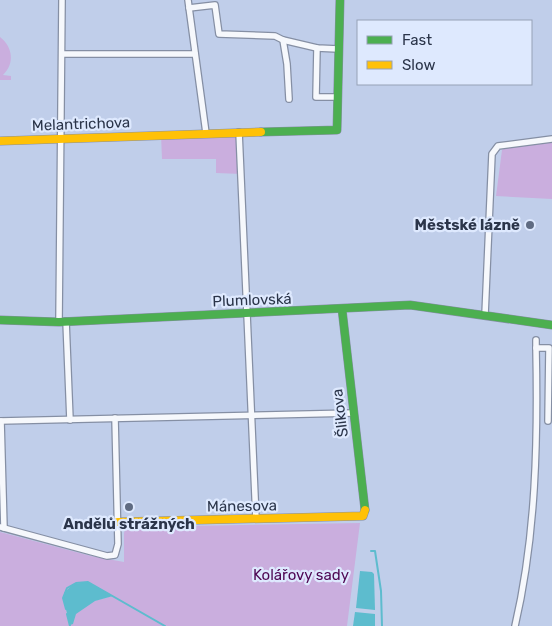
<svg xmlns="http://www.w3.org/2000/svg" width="552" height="626" font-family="Rubik,sans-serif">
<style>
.green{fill:#caaede}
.water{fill:#5dbcce}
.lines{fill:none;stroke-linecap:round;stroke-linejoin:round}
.stream{stroke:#5dbcce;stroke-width:2}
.street-casing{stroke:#858fa4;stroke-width:8}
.fast-casing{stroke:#858fa4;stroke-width:9}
.slow-casing{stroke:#858fa4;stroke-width:9}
.street{stroke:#f6f8fc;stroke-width:5.5}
.fast{stroke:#4caf50;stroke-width:8}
.slow{stroke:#ffc107;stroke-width:8}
.poi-dot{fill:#5f6b82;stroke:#dee9fe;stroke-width:2}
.labels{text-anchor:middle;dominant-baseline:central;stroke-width:4.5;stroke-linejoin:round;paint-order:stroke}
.street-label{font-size:15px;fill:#2b354a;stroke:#dee9fe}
.poi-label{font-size:15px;font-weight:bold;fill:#2b354a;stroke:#dee9fe;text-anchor:end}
.park-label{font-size:15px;fill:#4e0753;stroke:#dee9fe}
</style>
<rect width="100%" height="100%" fill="#c0ceea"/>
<g class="green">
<path d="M0,37C13,47 15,64 3,75L11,76V80H0Z"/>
<path d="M239,132L241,174L216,173V159H162L161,135Z"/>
<path d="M552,141V199L496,196L502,150L508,146Z"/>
<path d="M360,523L347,626H70L75,614L94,601L112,596L87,582L73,584L64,602L70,626H0V532L91,556L124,562V533L125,530L132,527Z"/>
</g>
<g class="water">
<path d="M360,571L372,572L374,574L375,610L356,608Z"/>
<path d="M88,582L113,596L95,601L76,614L73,624L70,625L64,602V593L73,584Z"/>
<path d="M355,612L375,614V626H353Z"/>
</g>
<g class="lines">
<g class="stream">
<path d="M371,551H375L381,591L382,626"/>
<path d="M66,609L63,598L67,588L76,583L88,582L165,626"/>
<path d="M67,614L70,626"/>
</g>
<defs>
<g id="street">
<path d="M188,0L206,133"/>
<path d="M189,8L215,5L219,34L275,36L283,40L287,64L289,99"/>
<path d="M283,40L317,48L338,49"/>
<path d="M317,48L316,97H336"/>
<path d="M62,54H195"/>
<path d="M239,132L256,519"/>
<path d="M485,315L492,154L498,146L552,139"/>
<path d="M66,321L70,420"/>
<path d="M59,322L62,0"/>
<path d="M536,340V348"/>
<path d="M0,421L354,413"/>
<path d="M1,421L4,528"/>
<path d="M0,527L107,556L115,555L118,544L115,418"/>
<path d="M515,626C536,536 538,440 536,348H549L548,421"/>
</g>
<g id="fast">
<path d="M261,132L337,130L340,0"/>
<path d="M342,309L365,510"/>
<path d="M0,320L59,322L410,305L552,325"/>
</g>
<g id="slow">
<path d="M0,141L261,132"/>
<path d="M118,522L363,516L365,510"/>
</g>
</defs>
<use href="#street" class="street-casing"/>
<use href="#fast" class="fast-casing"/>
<use href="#slow" class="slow-casing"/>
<use href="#street" class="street"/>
<use href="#fast" class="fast"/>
<use href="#slow" class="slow"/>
</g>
<g class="poi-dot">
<circle cx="530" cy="225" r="5"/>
<circle cx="129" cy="507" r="5"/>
</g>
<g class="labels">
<g class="street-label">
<text transform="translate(81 124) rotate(-2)">Melantrichova</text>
<text transform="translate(252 300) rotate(-2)">Plumlovská</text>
<text transform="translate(340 413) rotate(-97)">Šlikova</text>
<text transform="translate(242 506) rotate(-1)">Mánesova</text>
</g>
<g class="poi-label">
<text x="520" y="225">Městské lázně</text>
<text x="129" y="524" text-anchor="middle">Andělů strážných</text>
</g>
<g class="park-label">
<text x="301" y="575">Kolářovy sady</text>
</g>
</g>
<rect x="357" y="20" width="175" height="65" fill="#dee9fe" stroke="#96a1b6"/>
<rect x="367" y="36" width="25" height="8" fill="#4caf50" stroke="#96a1b6"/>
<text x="402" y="45" font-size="15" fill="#2b354a">Fast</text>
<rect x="367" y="61" width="25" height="8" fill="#ffc107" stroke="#96a1b6"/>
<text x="402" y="70" font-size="15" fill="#2b354a">Slow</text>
</svg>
